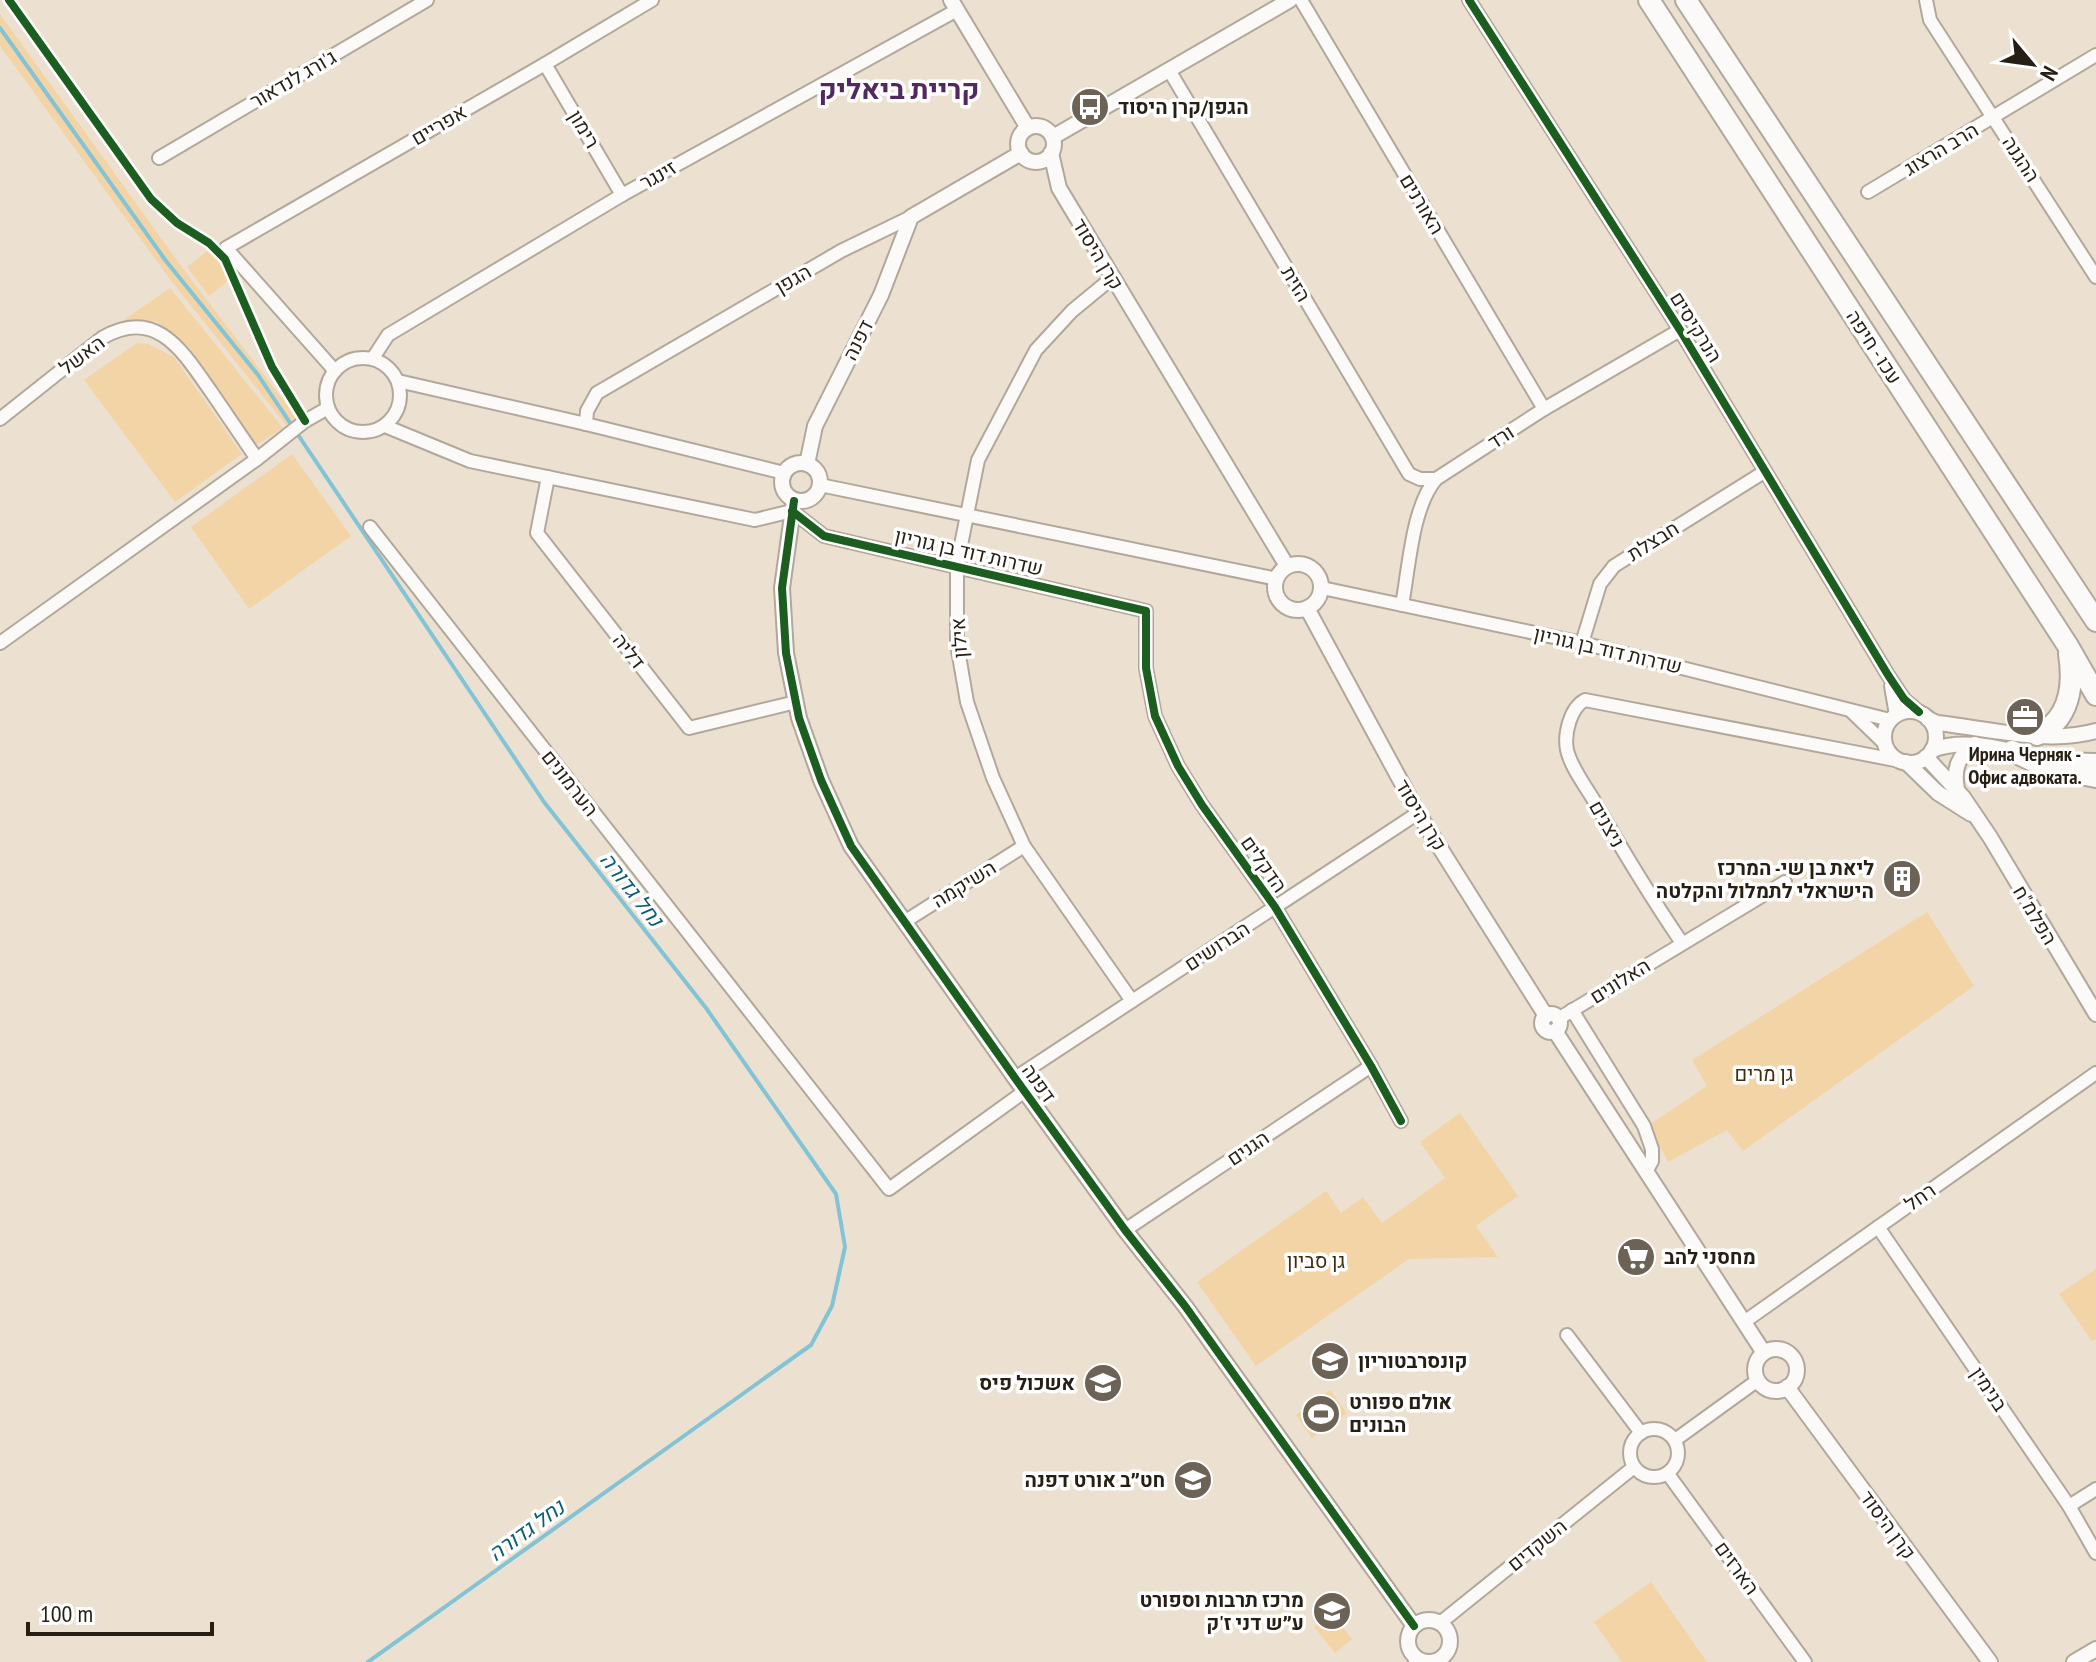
<svg xmlns="http://www.w3.org/2000/svg" width="2096" height="1662" font-family="'PT Sans Narrow',Heebo,sans-serif">
<style>
.green{fill:#f2d4a7}
.lines{fill:none;stroke-linecap:round;stroke-linejoin:round}
.stream{stroke:#82c4d6;stroke-width:4}
.minor-casing{stroke:#b1a89b;stroke-width:16}
.tertiary-casing{stroke:#b1a89b;stroke-width:18}
.trunk-casing{stroke:#b1a89b;stroke-width:24}
.minor{stroke:#fcfaf8;stroke-width:12}
.tertiary{stroke:#fcfaf8;stroke-width:14}
.trunk{stroke:#fcfaf8;stroke-width:20}
.cycleway-casing{stroke:#fff;stroke-width:13}
.cycleway{stroke:#1b5e20;stroke-width:8}
.labels{text-anchor:middle;dominant-baseline:central;stroke-width:7;stroke-linejoin:round;paint-order:stroke}
.street-label{font-size:20px;fill:#271f14;stroke:#fff}
.poi-label{font-size:20px;font-weight:bold;fill:#271f14;stroke:#fff;text-anchor:start}
.park-label{font-size:20px;fill:#412d0e;stroke:#fff}
.water-label{font-size:22px;font-style:italic;fill:#0a5f75;stroke:#fff}
.district-label{font-size:28px;font-weight:bold;fill:#512960;stroke:#fff}
</style>
<rect width="100%" height="100%" fill="#ece1d0"/>
<g class="green">
<path d="M0,14L181,266L296,417L286,425L169,278L0,46Z"/>
<path d="M211,248L229,280L209,296L187,267Z"/>
<path d="M170,288L283,428L256,445L188,346L156,321H122Z"/>
<path d="M137,343L148,344L174,357L242,454L175,502L84,380Z"/>
<path d="M292,454L351,536L249,609L191,527Z"/>
<path d="M1927,912L1974,986L1743,1151L1727,1130L1668,1162L1649,1125L1707,1086L1692,1060Z"/>
<path d="M1460,1113L1518,1196L1476,1226L1498,1257L1409,1259L1256,1366L1197,1282L1326,1191L1341,1213L1363,1197L1382,1223L1445,1178L1420,1142Z"/>
<path d="M2096,1269V1339L2092,1341L2059,1294Z"/>
<path d="M1330,1390L1347,1413L1312,1438L1296,1415Z"/>
<path d="M1651,1582L1707,1662H1622L1594,1622Z"/>
<path d="M1331,1612L1352,1639L1335,1653L1314,1627Z"/>
</g>
<g class="lines">
<path class="stream" d="M0,28L166,261L258,375L544,802L706,1008L836,1194L845,1247L832,1306L811,1345L368,1662"/>
<defs>
<g id="minor">
<path d="M1301,0L1544,409"/>
<path d="M1469,0L1680,330L1888,675L1904,699L1919,712"/>
<path d="M1926,0L1930,20L2096,277"/>
<path d="M545,64L622,195"/>
<path d="M1169,70L1409,474L1420,479H1436"/>
<path d="M159,158L427,0"/>
<path d="M1868,192L2096,55"/>
<path d="M1112,278L1072,311L1036,350L978,460L957,565V644L967,702L993,778L1024,846L1132,1001"/>
<circle cx="363" cy="395" r="37"/>
<path d="M373,358L388,335L622,195L957,10"/>
<path d="M335,371L226,248L545,64L652,0"/>
<path d="M398,381L586,424L784,473"/>
<path d="M0,419L102,338C157,306 183,352 212,393C227,415 242,437 257,459"/>
<path d="M586,424L587,411L597,393L841,251L911,217"/>
<path d="M385,426L470,461L755,520L792,511L824,536L1146,611V668L1155,716L1178,766L1202,805L1275,907L1371,1066L1401,1121"/>
<path d="M548,477L537,533L689,728L796,702"/>
<path d="M820,485L1277,579"/>
<path d="M370,527L889,1189L1025,1091"/>
<path d="M1322,588L1582,643L1890,720"/>
<path d="M1402,605C1409,568 1412,507 1436,479L1544,409L1680,330"/>
<path d="M0,643L257,459L305,421L328,408"/>
<path d="M1582,643L1600,584L1614,566L1764,472"/>
<path d="M1891,686L1896,715"/>
<path d="M1852,712L1884,743"/>
<path d="M904,922L1024,846"/>
<path d="M1682,943C1650,896 1621,848 1593,799C1584,784 1571,767 1567,750C1564,734 1570,708 1585,700L1900,761"/>
<path d="M1572,1010L1644,1126L1652,1149V1161L1647,1170"/>
<path d="M1558,1019L1785,882"/>
<path d="M1015,1078L1418,813"/>
<path d="M1878,1227L2069,1506L2096,1553"/>
<path d="M1125,1230L1371,1066"/>
<path d="M1744,1322L2096,1073"/>
<path d="M1567,1335L1641,1433"/>
<circle cx="1654" cy="1453" r="24"/>
<path d="M1675,1440L1758,1380"/>
<path d="M1668,1474L1805,1662"/>
<path d="M2069,1506L2096,1489"/>
<path d="M1440,1623L1634,1467"/>
<path d="M1415,1662L1419,1659"/>
</g>
<g id="tertiary">
<path d="M951,0L1028,128"/>
<circle cx="1036" cy="144" r="18"/>
<path d="M1053,137L1290,0"/>
<path d="M1051,153L1059,188L1287,566"/>
<circle cx="801" cy="482" r="19"/>
<path d="M807,464L815,426L881,295L911,217L1021,153"/>
<path d="M794,501L782,588L786,653L799,718L821,780L851,846L1015,1078L1125,1230L1185,1306L1414,1626"/>
<circle cx="1298" cy="587" r="23"/>
<path d="M1307,608L1418,813L1546,1016"/>
<circle cx="1910" cy="737" r="26"/>
<path d="M1928,719L1937,723C1985,728 2049,745 2096,731"/>
<path d="M1932,750C1959,740 1990,745 2018,753"/>
<path d="M1926,757L1963,797L1990,837L2096,1014"/>
<path d="M2054,760L2096,761"/>
<path d="M1906,762L1938,793L1971,814"/>
<path d="M1957,789C1953,769 1958,756 1975,744"/>
<circle cx="1551" cy="1023" r="9"/>
<path d="M1555,1031L1764,1353"/>
<circle cx="1776" cy="1370" r="21"/>
<path d="M1787,1387L1990,1662"/>
<circle cx="1429" cy="1641" r="21"/>
<path d="M2074,1662L2096,1649"/>
</g>
<g id="trunk">
<path d="M1649,0L2068,646L2096,695"/>
<path d="M1686,0L2096,621"/>
<path d="M2037,735C2070,720 2074,686 2069,654"/>
<path d="M2012,751L2046,767L2096,777"/>
</g>
</defs>
<use href="#minor" class="minor-casing"/>
<use href="#tertiary" class="tertiary-casing"/>
<use href="#trunk" class="trunk-casing"/>
<use href="#minor" class="minor"/>
<use href="#tertiary" class="tertiary"/>
<use href="#trunk" class="trunk"/>
<defs>
<g id="cycleway">
<path d="M9,0L151,199L177,223L209,243L225,259L272,367L305,421"/>
<path d="M1469,0L1680,330L1888,675L1904,699L1919,712"/>
<path d="M794,501L782,588L786,653L799,718L821,780L851,846L1015,1078L1125,1230L1185,1306L1414,1626"/>
<path d="M792,511L824,536L1146,611V668L1155,716L1178,766L1202,805L1275,907L1371,1066L1401,1121"/>
</g>
</defs>
<use href="#cycleway" class="cycleway-casing"/>
<use href="#cycleway" class="cycleway"/>
</g>
<defs>
<symbol id="bus-disc" viewBox="-11 -11 22 22"><circle r="9.5" fill="#6c6356" stroke="#fff"/><path d="M-5-6H5V4H4V6H2V4H-2V6H-4V4H-5ZM-3.5-4V0h7V-4ZM-3.5 1.2v1.5H-2V1.2ZM2 1.2v1.5H3.5V1.2Z" fill="#fff"/></symbol>
<symbol id="office-disc" viewBox="-11 -11 22 22"><circle r="9.5" fill="#6c6356" stroke="#fff"/><path d="M-6-3h4V-5.5h4V-3h4V5H-6ZM-1-4.5V-3h2v-1.5ZM-6 0V1H6V0Z" fill="#fff"/></symbol>
<symbol id="building-disc" viewBox="-11 -11 22 22"><circle r="9.5" fill="#6c6356" stroke="#fff"/><path d="M-4-6H4V6H1V3H-1V6H-4ZM-2.5-4.3h1.7v1.8h-1.7ZM.8-4.3h1.7v1.8H.8ZM-2.5-1h1.7V.8h-1.7ZM.8-1h1.7V.8H.8Z" fill="#fff"/></symbol>
<symbol id="supermarket-disc" viewBox="-11 -11 22 22"><circle r="9.5" fill="#6c6356" stroke="#fff"/><path d="M-6-5.5h2.5l.6 2H6L4.5 2H-2.5L-4.4-4H-6ZM-1.5 3.2a1.3 1.3 0 1 0 .1 0ZM3 3.2a1.3 1.3 0 1 0 .1 0Z" fill="#fff"/></symbol>
<symbol id="school-disc" viewBox="-11 -11 22 22"><circle r="9.5" fill="#6c6356" stroke="#fff"/><path d="M0-5L7-2L0 1L-7-2ZM-4 1L0 2.5L4 1V4Q0 6-4 4Z" fill="#fff"/></symbol>
<symbol id="stadium-disc" viewBox="-11 -11 22 22"><circle r="9.5" fill="#6c6356" stroke="#fff"/><path d="M0-5a6.5 5 0 1 0 0 10a6.5 5 0 1 0 0-10ZM-3.5-1.8h7v3.6h-7Z" fill="#fff"/></symbol>
</defs>
<g fill-rule="evenodd">
<use href="#bus-disc" x="1068" y="85" width="44" height="44"/>
<use href="#office-disc" x="2003" y="695" width="44" height="44"/>
<use href="#building-disc" x="1880" y="857" width="44" height="44"/>
<use href="#supermarket-disc" x="1614" y="1235" width="44" height="44"/>
<use href="#school-disc" x="1308" y="1339" width="44" height="44"/>
<use href="#school-disc" x="1081" y="1361" width="44" height="44"/>
<use href="#stadium-disc" x="1299" y="1392" width="44" height="44"/>
<use href="#school-disc" x="1171" y="1458" width="44" height="44"/>
<use href="#school-disc" x="1310" y="1589" width="44" height="44"/>
</g>
<g class="labels">
<g class="street-label">
<text transform="translate(293 79) rotate(-30)">ג'ורג לנדאור</text>
<text transform="translate(439 125) rotate(-30)">אפריים</text>
<text transform="translate(584 129) rotate(59)">רימון</text>
<text transform="translate(1941 149) rotate(-31)">הרב הרצוג</text>
<text transform="translate(2021 159) rotate(57)">ההגנה</text>
<text transform="translate(658 175) rotate(-29)">זינגר</text>
<text transform="translate(1422 204) rotate(59)">האורנים</text>
<text transform="translate(1098 254) rotate(59)">קרן היסוד</text>
<text transform="translate(793 279) rotate(-30)">הגפן</text>
<text transform="translate(1296 284) rotate(59)">הזית</text>
<text transform="translate(1696 327) rotate(58)">הנרקיסים</text>
<text transform="translate(858 340) rotate(-63)">דפנה</text>
<text transform="translate(1874 347) rotate(57)">עכו - חיפה</text>
<text transform="translate(82 355) rotate(-37)">האשל</text>
<text transform="translate(1501 437) rotate(-33)">ורד</text>
<text transform="translate(1653 541) rotate(-32)">חבצלת</text>
<text transform="translate(969 552) rotate(13)">שדרות דוד בן גוריון</text>
<text transform="translate(959 638) rotate(-94)">אילון</text>
<text transform="translate(1608 650) rotate(13)">שדרות דוד בן גוריון</text>
<text transform="translate(629 651) rotate(52)">דליה</text>
<text transform="translate(570 783) rotate(52)">הערמונים</text>
<text transform="translate(1421 815) rotate(59)">קרן היסוד</text>
<text transform="translate(1607 824) rotate(60)">ניצנים</text>
<text transform="translate(1264 864) rotate(55)">הדקלים</text>
<text transform="translate(964 884) rotate(-32)">השיקמה</text>
<text transform="translate(2035 915) rotate(59)">הפלמ"ח</text>
<text transform="translate(1217 946) rotate(-33)">הברושים</text>
<text transform="translate(1620 981) rotate(-32)">האלונים</text>
<text transform="translate(1039 1083) rotate(54)">דפנה</text>
<text transform="translate(1248 1148) rotate(-34)">הגנים</text>
<text transform="translate(1920 1197) rotate(-35)">רחל</text>
<text transform="translate(1989 1389) rotate(56)">בנימין</text>
<text transform="translate(1888 1525) rotate(54)">קרן היסוד</text>
<text transform="translate(1537 1545) rotate(-39)">השקדים</text>
<text transform="translate(1737 1568) rotate(54)">הארזים</text>
</g>
<g class="poi-label">
<text x="1118" y="107">הגפן/קרן היסוד</text>
<text x="2025" y="754" text-anchor="middle">Ирина Черняк -<tspan x="2025" dy="23">Офис адвоката.</tspan></text>
<text x="1874" y="868" text-anchor="end">ליאת בן שי- המרכז<tspan x="1874" dy="23">הישראלי לתמלול והקלטה</tspan></text>
<text x="1664" y="1257">מחסני להב</text>
<text x="1358" y="1361">קונסרבטוריון</text>
<text x="1075" y="1383" text-anchor="end">אשכול פיס</text>
<text x="1349" y="1402">אולם ספורט<tspan x="1349" dy="23">הבונים</tspan></text>
<text x="1165" y="1480" text-anchor="end">חט״ב אורט דפנה</text>
<text x="1304" y="1600" text-anchor="end">מרכז תרבות וספורט<tspan x="1304" dy="23">ע״ש דני ז'ק</tspan></text>
</g>
<g class="park-label">
<text x="1764" y="1074">גן מרים</text>
<text x="1316" y="1261">גן סביון</text>
</g>
<g class="water-label">
<text transform="translate(632 889) rotate(52)">נחל גדורה</text>
<text transform="translate(526 1530) rotate(-36)">נחל גדורה</text>
</g>
<g class="district-label">
<text x="899" y="88">קריית ביאליק</text>
</g>
</g>
<g transform="translate(2032 64) rotate(119)" stroke="#ffffff" stroke-width="6" paint-order="stroke">
<path d="M0-6L14 30L0 20L-14 30Z" fill="#271f14"/>
<text y="-12" font-size="22" font-weight="bold" text-anchor="middle" fill="#271f14">N</text>
</g>
<path d="M28 1622v12h184v-12" fill="none" stroke="#271f14" stroke-width="4"/>
<text x="40" y="1622" font-size="24" fill="#271f14" stroke="#ffffff" stroke-width="6" paint-order="stroke">100 m</text>
</svg>
